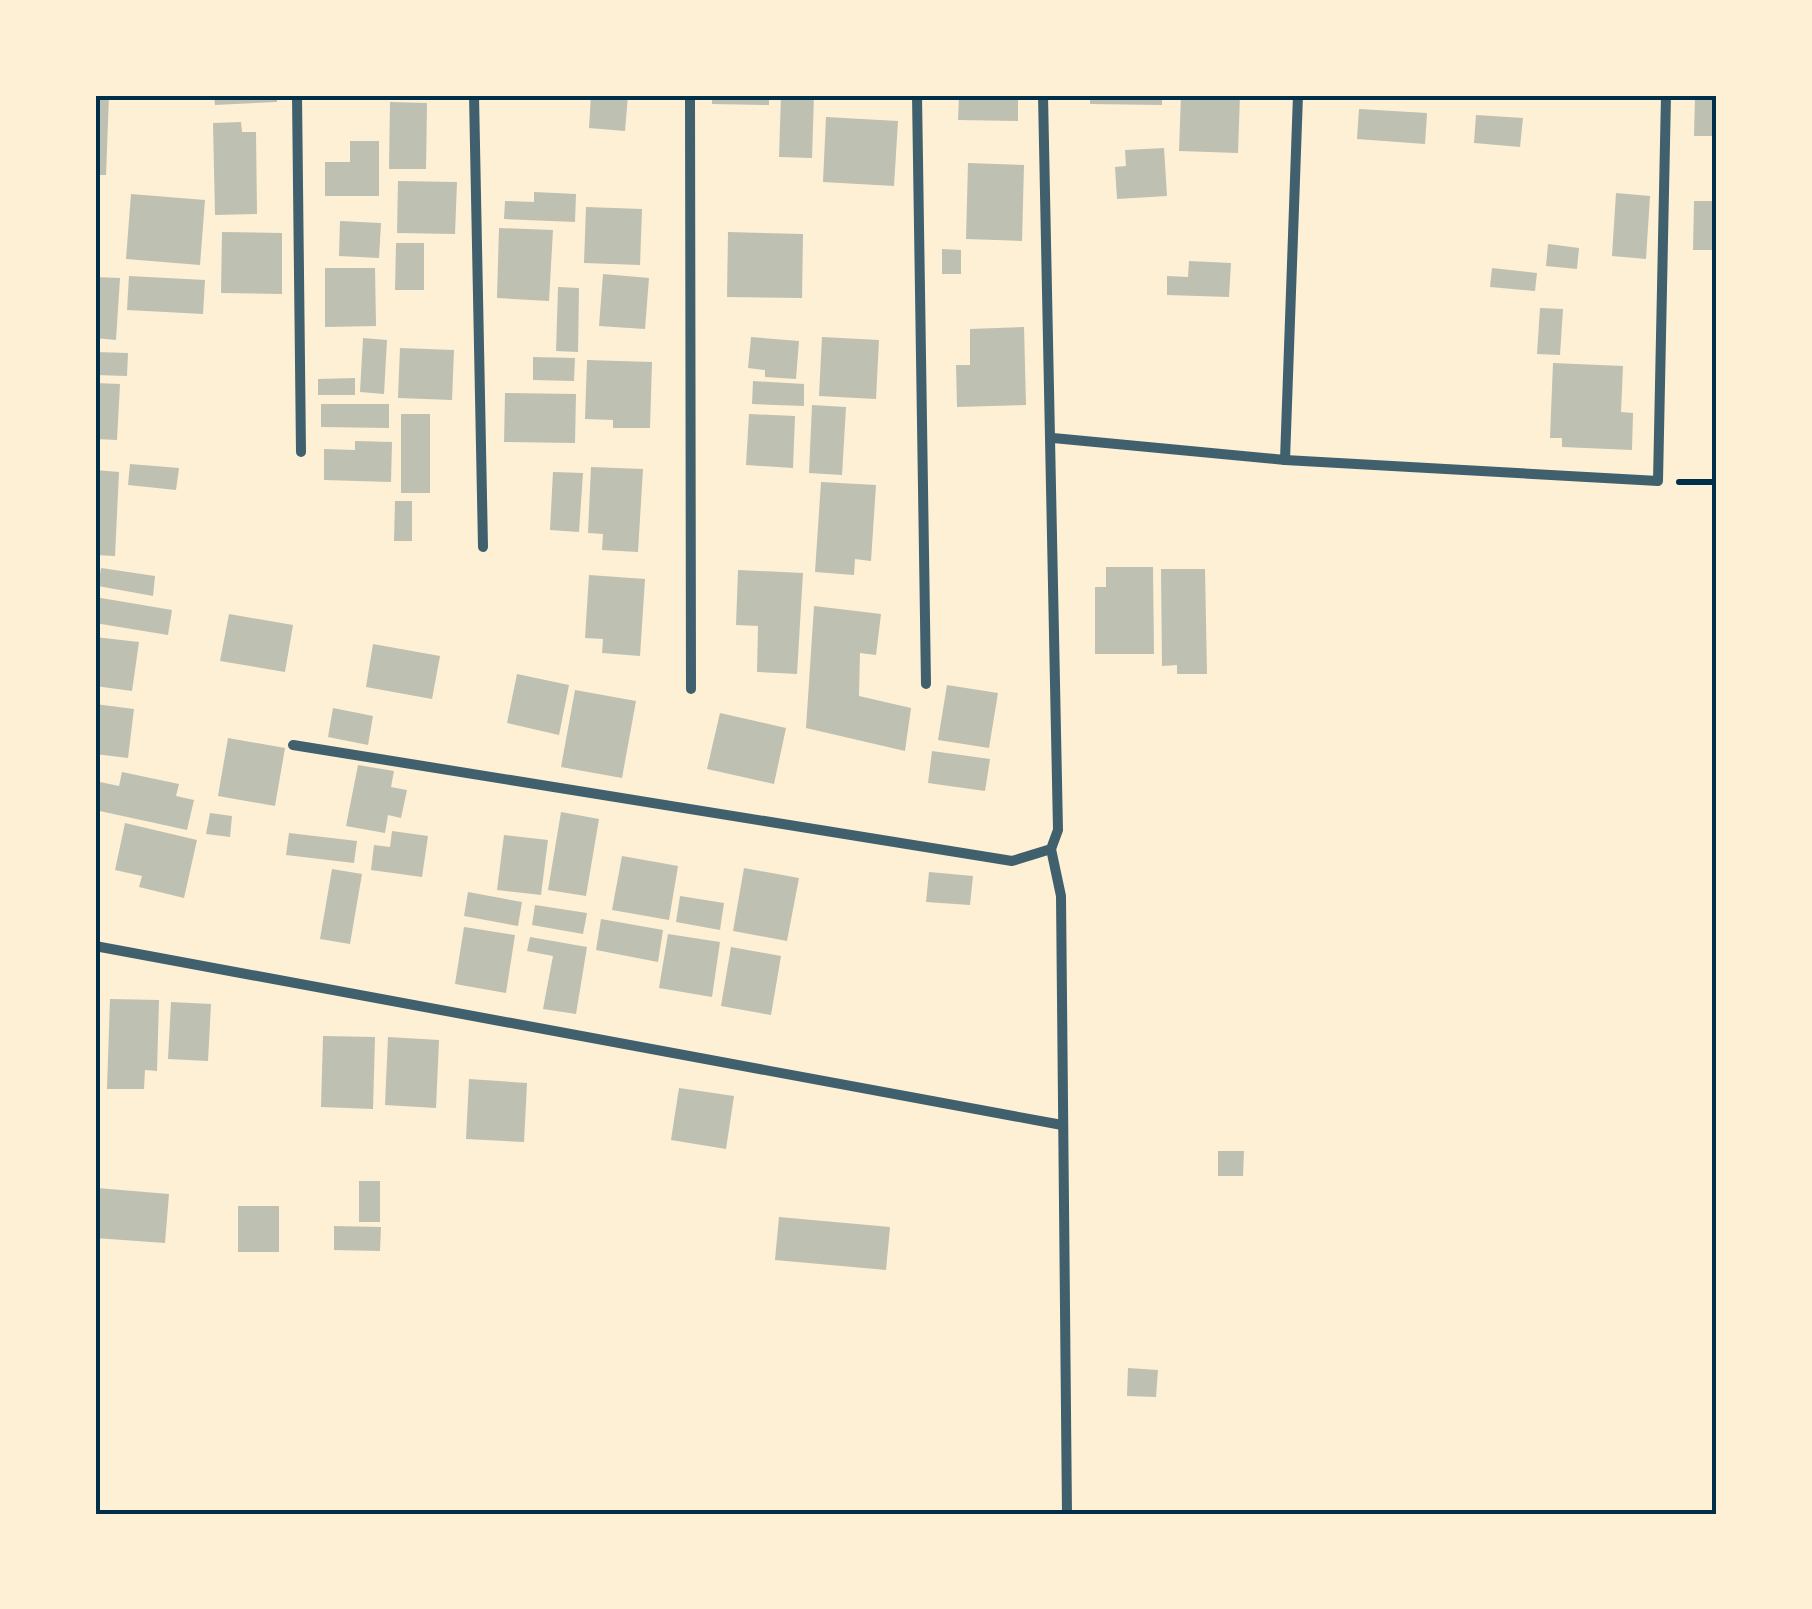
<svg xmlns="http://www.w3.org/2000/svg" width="1812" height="1609" font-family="Mulish,sans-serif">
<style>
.building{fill:#bec0b2}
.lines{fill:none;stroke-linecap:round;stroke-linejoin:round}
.path{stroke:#003049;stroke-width:6}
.minor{stroke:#3f606c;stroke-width:10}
.neatline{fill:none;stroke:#003049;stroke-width:4}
</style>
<rect width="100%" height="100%" fill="#fdf0d5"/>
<g class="building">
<path d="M95,95L109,96L106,175H95Z"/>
<path d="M214,95H277V102L215,105Z"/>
<path d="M591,95H628L625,131L589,128Z"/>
<path d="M712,95H769V105L712,104Z"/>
<path d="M781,95H814L812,158L779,157Z"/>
<path d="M959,95H1018V121L958,120Z"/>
<path d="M1090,95H1162V105L1090,104Z"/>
<path d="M1181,95H1240L1238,153L1179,151Z"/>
<path d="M1695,95H1717V136H1694Z"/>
<path d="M390,102L427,103L426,169H389Z"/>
<path d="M1359,109L1427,113L1425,144L1357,139Z"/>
<path d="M1476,115L1523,118L1520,147L1474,143Z"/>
<path d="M826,117L898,121L894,186L823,182Z"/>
<path d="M241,122L242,132H256L257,214L215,215L213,123Z"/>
<path d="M350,141H379V196H325V162H350Z"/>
<path d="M1164,148L1167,196L1117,199L1115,167L1126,166L1125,150Z"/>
<path d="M968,163L1024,165L1022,241L966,239Z"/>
<path d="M398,181L457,182L455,234L397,233Z"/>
<path d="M534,192L576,194L575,222L504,219L505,201L534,202Z"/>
<path d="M1616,193L1650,196L1646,259L1612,256Z"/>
<path d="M131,194L205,200L200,265L126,259Z"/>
<path d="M1694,201H1717V250H1693Z"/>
<path d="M586,207L642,209L640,265L584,263Z"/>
<path d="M340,221L381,223L379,258L339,256Z"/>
<path d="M499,228L553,230L549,301L497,298Z"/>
<path d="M222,232L282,233V294L221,293Z"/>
<path d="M728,232L803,234L802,298L727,297Z"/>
<path d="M396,243H424V290H395Z"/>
<path d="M1548,244L1579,248L1577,269L1546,266Z"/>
<path d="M942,249L961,250V274H942Z"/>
<path d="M1189,261L1231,263L1229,297L1167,295V276L1188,277Z"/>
<path d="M325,268H375L376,326L325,327Z"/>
<path d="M1492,268L1537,273L1535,291L1490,287Z"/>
<path d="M603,274L649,278L645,329L599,326Z"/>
<path d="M129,276L205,280L203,314L127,310Z"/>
<path d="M95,277L120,278L116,340L95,338Z"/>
<path d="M558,287L579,288L578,352L556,351Z"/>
<path d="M1540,308L1563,309L1560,355L1537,354Z"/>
<path d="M1024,327L1026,405L957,407L956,365H970V329Z"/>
<path d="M751,337L799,341L796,379L765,377V370L748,368Z"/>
<path d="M822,337L879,340L876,399L819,396Z"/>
<path d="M363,338L387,340L384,394L360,392Z"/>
<path d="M400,348L454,350L452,400L398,398Z"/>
<path d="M95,352L128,353L127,376L95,375Z"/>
<path d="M533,357L575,358L574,381L533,380Z"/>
<path d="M587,360L652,362L650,428H613V420L585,419Z"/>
<path d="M1553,363L1623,366L1621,412L1633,413L1632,450L1562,447V438H1550Z"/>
<path d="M355,378V395H318V379Z"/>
<path d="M753,381L804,384V406L752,404Z"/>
<path d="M95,383L120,384L117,440L95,439Z"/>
<path d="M505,393L576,394L575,443L504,442Z"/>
<path d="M321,404H389V428L321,427Z"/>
<path d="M812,405L846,407L842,475L809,473Z"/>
<rect x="401" y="414" width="29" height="79"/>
<path d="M749,414L795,416L793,468L746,465Z"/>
<path d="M355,441L392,442L391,482L324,480V449L355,450Z"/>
<path d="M130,464L179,468L176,490L128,485Z"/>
<path d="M591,467L643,469L638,552L602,550L603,534L588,533Z"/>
<path d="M95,470L119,472L115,556L95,555Z"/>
<path d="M553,472L583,473L579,532L550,530Z"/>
<path d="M821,482L876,485L871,561L855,559L854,575L815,572Z"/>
<path d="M395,501H412V541H394Z"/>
<path d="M1106,567H1153L1154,654H1095V587H1106Z"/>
<path d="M101,568L155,576L153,596L98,586Z"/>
<path d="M1161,569H1205L1207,674H1177V665L1162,666Z"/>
<path d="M738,570L803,573L797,674L757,672L758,626L736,625Z"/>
<path d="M589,575L645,579L640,656L602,653L603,639L585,638Z"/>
<path d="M95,597L172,610L168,635L95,623Z"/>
<path d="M814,606L881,614L876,655L860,653L859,696L911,708L905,751L806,728Z"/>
<path d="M229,614L293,625L285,672L220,661Z"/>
<path d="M95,637L139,642L132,691L95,686Z"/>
<path d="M373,644L440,656L432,699L366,687Z"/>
<path d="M517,674L569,685L559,735L507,723Z"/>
<path d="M947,685L998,693L989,748L938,740Z"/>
<path d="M575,690L636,701L622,778L561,767Z"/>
<path d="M95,704L134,709L128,758L95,754Z"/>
<path d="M333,708L373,716L368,745L328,737Z"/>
<path d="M720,713L786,728L774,784L707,769Z"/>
<path d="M228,738L285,748L275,806L218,796Z"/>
<path d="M932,751L990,759L985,791L928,783Z"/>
<path d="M358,765L394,771L391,787L407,790L401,818L388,815L385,833L346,826Z"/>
<path d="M122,772L179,784L176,796L194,800L187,830L95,810V781L119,786Z"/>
<path d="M561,812L599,819L586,896L548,890Z"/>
<path d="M210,813L232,816L230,837L206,834Z"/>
<path d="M125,823L197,840L184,898L139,887L142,876L115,870Z"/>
<path d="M392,831L428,836L422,877L371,870L374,845L390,847Z"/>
<path d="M289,833L357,841L354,863L286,855Z"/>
<path d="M504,835L548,840L541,895L497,890Z"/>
<path d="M622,856L678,866L669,920L612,910Z"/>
<path d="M744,868L799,878L787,941L733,931Z"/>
<path d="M332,869L362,874L350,944L320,939Z"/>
<path d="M929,872L973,876L970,905L926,902Z"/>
<path d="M468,892L522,902L518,926L464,916Z"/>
<path d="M680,896L724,903L720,930L676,922Z"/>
<path d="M535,905L587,913L583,934L532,925Z"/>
<path d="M601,919L663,930L658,962L596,950Z"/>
<path d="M464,927L515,935L506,993L455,984Z"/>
<path d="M668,934L720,942L712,997L659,988Z"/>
<path d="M530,937L587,947L576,1014L543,1009L553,956L527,951Z"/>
<path d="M731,947L781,956L771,1015L721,1006Z"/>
<path d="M110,999L159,1000L157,1071L145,1070L144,1089H107Z"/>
<path d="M171,1002L211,1004L208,1061L168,1059Z"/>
<path d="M323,1036L375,1037L373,1109L321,1107Z"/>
<path d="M388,1037L439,1040L436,1108L385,1105Z"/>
<path d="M469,1079L527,1083L524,1142L466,1139Z"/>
<path d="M679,1088L734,1096L726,1149L671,1140Z"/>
<path d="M1218,1151H1244L1243,1176H1218Z"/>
<rect x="359" y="1181" width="21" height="41"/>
<path d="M97,1188L169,1194L165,1243L95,1238Z"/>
<rect x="238" y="1206" width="41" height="46"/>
<path d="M779,1217L890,1227L886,1270L775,1260Z"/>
<path d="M334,1226L381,1227L380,1251L334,1250Z"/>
<path d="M1128,1368L1158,1370L1156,1397L1127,1396Z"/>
</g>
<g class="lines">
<path class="path" d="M1679,482H1717"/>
<g class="minor">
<path d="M297,95L301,452"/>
<path d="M474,95L483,547"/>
<path d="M690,95L691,689"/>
<path d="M917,95L926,684"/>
<path d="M1053,438L1285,460L1658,481L1666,95"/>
<path d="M1285,460L1298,95"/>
<path d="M293,745L1012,861L1051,849L1058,830L1043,95"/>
<path d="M1051,849L1061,896L1067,1514"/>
<path d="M95,946L1062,1125"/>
</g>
</g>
<rect width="1812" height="1609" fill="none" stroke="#fdf0d5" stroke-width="195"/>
<rect x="98" y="98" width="1616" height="1414" class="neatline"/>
</svg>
